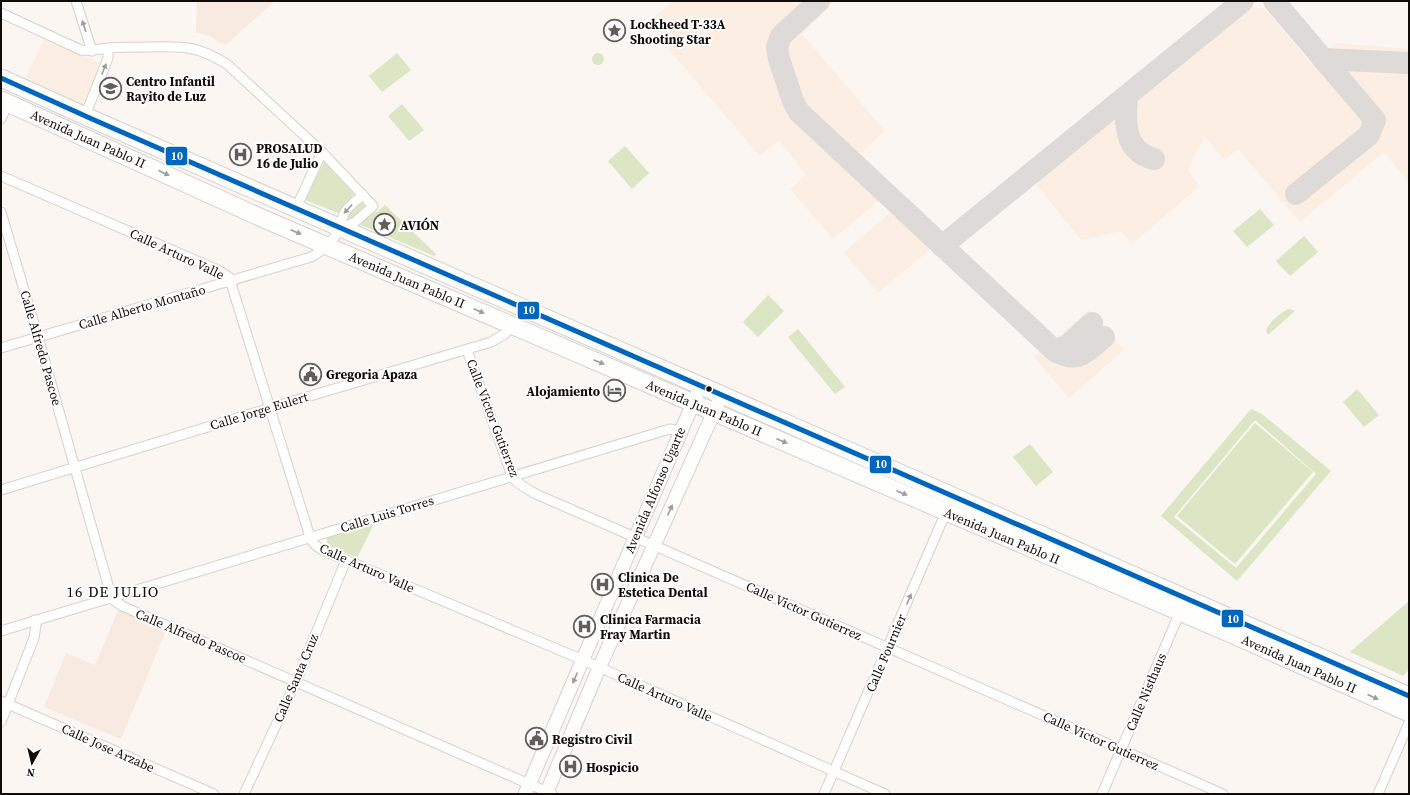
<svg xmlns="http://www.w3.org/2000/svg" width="1410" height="795" font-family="'Source Serif 4',serif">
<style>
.built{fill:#fceee3}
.education{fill:#f8e9e1}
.green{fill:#dce6c4;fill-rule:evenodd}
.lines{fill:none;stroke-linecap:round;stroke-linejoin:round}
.taxiway{stroke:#dddad7;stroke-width:22}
.street-casing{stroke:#d6d1cd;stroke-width:11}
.secondary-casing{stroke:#d6d1cd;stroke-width:15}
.highway-casing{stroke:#d6d1cd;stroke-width:19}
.street{stroke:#fefefd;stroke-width:9}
.secondary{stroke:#fefefd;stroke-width:13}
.highway{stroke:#fefefd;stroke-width:17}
.bus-1-casing{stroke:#fff;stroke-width:8}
.bus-1{stroke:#0065bd;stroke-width:5}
.oneway{fill:#9f9d9b}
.bus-dot{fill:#110c08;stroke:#fff;stroke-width:1.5}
.labels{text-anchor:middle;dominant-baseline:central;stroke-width:4;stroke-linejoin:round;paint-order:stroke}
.poi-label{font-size:13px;font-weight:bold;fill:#110c08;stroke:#fff;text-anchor:start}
.street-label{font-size:13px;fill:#110c08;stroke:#fff}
.quarter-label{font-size:15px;letter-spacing:1px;fill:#110c08;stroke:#fff}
.line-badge{stroke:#fff;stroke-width:1.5}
.badge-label{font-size:11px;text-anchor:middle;font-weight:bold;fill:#fff}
</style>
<rect width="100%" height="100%" fill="#fbf6f2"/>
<g class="built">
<path d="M674,1H834L802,34L885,131L856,157L810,114L800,122L882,198L833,239L790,189L806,175L779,140L760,156L646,23Z"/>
<path d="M1250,7L1264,8L1311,64L1336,43L1409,49V183L1384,152L1300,222L1238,149L1224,160L1204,136L1188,171L1200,186L1132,244L1121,231L1081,240L1034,182L1159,82Z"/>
<path d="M44,38L104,65L85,107L25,80Z"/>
<path d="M895,209L934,246L878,293L844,252Z"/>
<path d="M1089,310L1124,350L1069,398L1034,357Z"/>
</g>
<g class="education">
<path d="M197,1H275L225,45L209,36L196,32Z"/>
<path d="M119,608L167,628L121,739L44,707L66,653L95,665Z"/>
</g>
<g class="green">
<path d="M397,53L411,70L382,92L369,76Z"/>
<circle cx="598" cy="59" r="6"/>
<path d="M402,104L424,130L409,141L388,116Z"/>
<path d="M625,146L649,173L632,189L608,161Z"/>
<path d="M324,162L354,194L338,213L305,200Z"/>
<path d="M361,201L364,203L365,206L353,219L349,218L347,215Z"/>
<path d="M385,205L436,254L434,256L361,225L360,222L370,212H377Z"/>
<path d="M1260,209L1274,225L1247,247L1233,231Z"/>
<path d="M1304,236L1318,252L1290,276L1276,261Z"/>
<path d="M768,295L784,311L758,337L743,322Z"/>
<path d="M1290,309L1295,311L1268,335L1266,331C1267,324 1282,310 1290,309Z"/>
<path d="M798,329L845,387L835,394L788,337Z"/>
<path d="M1357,389L1379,415L1364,427L1343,402Z"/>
<path d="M1251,409L1262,414L1331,471L1237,581L1161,516ZM1255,420L1316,474L1236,568L1174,517Z"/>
<path d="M1255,423L1313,472L1235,564L1177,516Z"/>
<path d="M1030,444L1053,472L1036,486L1013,457Z"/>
<path d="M374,524L357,558L328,545L327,543V538L330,536Z"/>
<path d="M1409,601V670L1403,676L1350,652Z"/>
</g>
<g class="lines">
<g class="taxiway">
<path d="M819,1L781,36L777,47L779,59L793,101L799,112L1055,351C1079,364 1086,352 1104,337"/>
<path d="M1274,1L1375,120L1369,135L1296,194"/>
<path d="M1323,59L1409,63"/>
<path d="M1127,96C1125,122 1123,151 1154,159"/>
<path d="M942,246L1243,1"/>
<path d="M1055,351L1068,345L1092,323"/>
</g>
<defs>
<g id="street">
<path d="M76,1L92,51"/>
<path d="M1,13L81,50C91,51 99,49 109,48C121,47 133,47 146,47C180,46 198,45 228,65L322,152L373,206L355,222L342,228"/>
<path d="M85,116L108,58V48"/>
<path d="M1,119L8,103"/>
<path d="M1,176L218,270L229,277L310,537C314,550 335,555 346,560L583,660L885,794"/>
<path d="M296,208L322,152"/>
<path d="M1,212L38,337L112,599L122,606L552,794"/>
<path d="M342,228C340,211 351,205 363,195"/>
<path d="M1,348L311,257C325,250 332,240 342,228"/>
<path d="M467,350L512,476C517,484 527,489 536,494L1223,794"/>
<path d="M1,490L270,408L491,342L505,334L512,325"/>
<path d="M1,631L663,431L670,429L681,431"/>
<path d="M1,701L214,794"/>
<path d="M1,722L34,638L36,625L35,620"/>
<path d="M244,794L296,682L346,560"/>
<path d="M824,794L946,512"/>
<path d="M1102,794L1180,612"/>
<path d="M1378,794L1409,723"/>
</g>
<g id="secondary">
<path d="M525,794L701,385"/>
<path d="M546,794L599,668L722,394"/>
</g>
<g id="highway">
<path d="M1,78L92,119L1409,696"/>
<path d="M1,100L264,219L1231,634L1409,713"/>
</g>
</defs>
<use href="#street" class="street-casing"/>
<use href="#secondary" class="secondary-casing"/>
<use href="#highway" class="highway-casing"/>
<use href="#street" class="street"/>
<use href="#secondary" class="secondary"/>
<use href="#highway" class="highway"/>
<defs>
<path id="bus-1" d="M1,78L92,119L1409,696"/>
</defs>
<use href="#bus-1" class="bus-1-casing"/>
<use href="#bus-1" class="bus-1"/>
</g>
<defs><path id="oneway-solid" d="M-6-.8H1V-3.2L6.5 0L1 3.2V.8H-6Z"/></defs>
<g class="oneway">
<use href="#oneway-solid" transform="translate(84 26) rotate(-108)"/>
<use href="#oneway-solid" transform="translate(104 69) rotate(-68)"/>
<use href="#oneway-solid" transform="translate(164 173) rotate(24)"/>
<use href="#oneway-solid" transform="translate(348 209) rotate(133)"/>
<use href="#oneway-solid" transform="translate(296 232) rotate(23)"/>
<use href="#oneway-solid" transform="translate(479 311) rotate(23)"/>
<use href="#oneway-solid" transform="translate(599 362) rotate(23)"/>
<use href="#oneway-solid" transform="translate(782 441) rotate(23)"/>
<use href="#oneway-solid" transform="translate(902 493) rotate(23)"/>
<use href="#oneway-solid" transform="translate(670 510) rotate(-66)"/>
<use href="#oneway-solid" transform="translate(909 599) rotate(-67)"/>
<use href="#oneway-solid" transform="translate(575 678) rotate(113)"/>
<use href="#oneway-solid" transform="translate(1373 697) rotate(24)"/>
</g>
<defs>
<symbol id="sight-ring" viewBox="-11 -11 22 22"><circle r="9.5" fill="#fff" stroke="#635e5a" stroke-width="1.5"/><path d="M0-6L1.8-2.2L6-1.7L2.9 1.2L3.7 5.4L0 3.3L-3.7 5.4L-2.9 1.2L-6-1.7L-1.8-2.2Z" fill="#635e5a"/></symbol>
<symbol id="school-ring" viewBox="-11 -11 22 22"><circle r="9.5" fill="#fff" stroke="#635e5a" stroke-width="1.5"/><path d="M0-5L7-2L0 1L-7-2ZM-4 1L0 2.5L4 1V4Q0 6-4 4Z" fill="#635e5a"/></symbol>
<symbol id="hospital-ring" viewBox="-11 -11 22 22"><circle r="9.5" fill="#fff" stroke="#635e5a" stroke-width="1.5"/><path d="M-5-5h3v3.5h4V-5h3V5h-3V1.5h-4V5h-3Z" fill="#635e5a"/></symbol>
<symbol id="civic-ring" viewBox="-11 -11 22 22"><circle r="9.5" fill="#fff" stroke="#635e5a" stroke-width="1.5"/><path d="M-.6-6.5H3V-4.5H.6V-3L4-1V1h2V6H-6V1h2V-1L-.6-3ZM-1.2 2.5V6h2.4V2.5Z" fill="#635e5a"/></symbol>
<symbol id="hotel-ring" viewBox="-11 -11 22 22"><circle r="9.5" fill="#fff" stroke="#635e5a" stroke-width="1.5"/><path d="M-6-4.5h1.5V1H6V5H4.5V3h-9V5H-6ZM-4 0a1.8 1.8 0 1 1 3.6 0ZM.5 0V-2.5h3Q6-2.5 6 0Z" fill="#635e5a"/></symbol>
</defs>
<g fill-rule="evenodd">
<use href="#sight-ring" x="602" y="18" width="25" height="25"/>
<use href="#school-ring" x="98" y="76" width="25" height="25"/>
<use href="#hospital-ring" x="228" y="142" width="25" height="25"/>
<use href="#sight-ring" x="372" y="212" width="25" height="25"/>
<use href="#civic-ring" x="298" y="362" width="25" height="25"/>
<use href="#hotel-ring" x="602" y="378" width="25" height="25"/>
<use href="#hospital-ring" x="590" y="572" width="25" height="25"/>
<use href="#hospital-ring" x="572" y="614" width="25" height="25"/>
<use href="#civic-ring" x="524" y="726" width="25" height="25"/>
<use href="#hospital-ring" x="558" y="754" width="25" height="25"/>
</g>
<circle class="bus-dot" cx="709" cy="389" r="3.5"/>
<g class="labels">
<g class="poi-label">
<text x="630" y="24">Lockheed T-33A<tspan x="630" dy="15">Shooting Star</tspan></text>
<text x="126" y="81">Centro Infantil<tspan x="126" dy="15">Rayito de Luz</tspan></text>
<text x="256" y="148">PROSALUD<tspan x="256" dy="15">16 de Julio</tspan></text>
<text x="400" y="225">AVIÓN</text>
<text x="326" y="374">Gregoria Apaza</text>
<text x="600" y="391" text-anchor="end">Alojamiento</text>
<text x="618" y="577">Clinica De<tspan x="618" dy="15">Estetica Dental</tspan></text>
<text x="600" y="619">Clinica Farmacia<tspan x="600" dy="15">Fray Martin</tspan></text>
<text x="552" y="739">Registro Civil</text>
<text x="586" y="767">Hospicio</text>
</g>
<g class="street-label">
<text transform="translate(88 139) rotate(24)">Avenida Juan Pablo II</text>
<text transform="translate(177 254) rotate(25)">Calle Arturo Valle</text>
<text transform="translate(407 280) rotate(23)">Avenida Juan Pablo II</text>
<text transform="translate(142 307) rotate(-16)">Calle Alberto Montaño</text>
<text transform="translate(41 348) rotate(74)">Calle Alfredo Pascoe</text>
<text transform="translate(704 408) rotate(23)">Avenida Juan Pablo II</text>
<text transform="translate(259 411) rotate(-17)">Calle Jorge Eulert</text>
<text transform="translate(493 418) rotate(69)">Calle Victor Gutierrez</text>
<text transform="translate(655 490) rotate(-67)">Avenida Alfonso Ugarte</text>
<text transform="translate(387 514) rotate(-17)">Calle Luis Torres</text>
<text transform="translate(1002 536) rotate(23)">Avenida Juan Pablo II</text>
<text transform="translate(367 568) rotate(24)">Calle Arturo Valle</text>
<text transform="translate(804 611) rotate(24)">Calle Victor Gutierrez</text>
<text transform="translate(191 636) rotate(23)">Calle Alfredo Pascoe</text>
<text transform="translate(886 653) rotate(-67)">Calle Fournier</text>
<text transform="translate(1299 664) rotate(24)">Avenida Juan Pablo II</text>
<text transform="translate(296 678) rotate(-67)">Calle Santa Cruz</text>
<text transform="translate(1146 692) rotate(-67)">Calle Nisthaus</text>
<text transform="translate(665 697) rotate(24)">Calle Arturo Valle</text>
<text transform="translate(1101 741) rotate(24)">Calle Victor Gutierrez</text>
<text transform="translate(108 748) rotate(24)">Calle Jose Arzabe</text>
</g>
<g class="quarter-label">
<text x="113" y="591">16 DE JULIO</text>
</g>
</g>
<g class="line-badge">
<rect x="165" y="146" width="23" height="20" rx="4" fill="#0065bd"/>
<rect x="517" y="301" width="23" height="19" rx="4" fill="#0065bd"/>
<rect x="869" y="455" width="23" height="19" rx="4" fill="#0065bd"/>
<rect x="1221" y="609" width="23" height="19" rx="4" fill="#0065bd"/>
</g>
<g class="badge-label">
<text x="177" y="160">10</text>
<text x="529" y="314">10</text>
<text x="881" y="468">10</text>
<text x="1233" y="623">10</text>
</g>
<rect width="1410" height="795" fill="none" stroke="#110c08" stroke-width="4"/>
<g transform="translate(32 763) rotate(188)" stroke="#ffffff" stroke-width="3" paint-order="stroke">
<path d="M0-3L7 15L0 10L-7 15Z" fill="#110c08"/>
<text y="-6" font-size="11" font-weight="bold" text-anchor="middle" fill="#110c08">N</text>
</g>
</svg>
